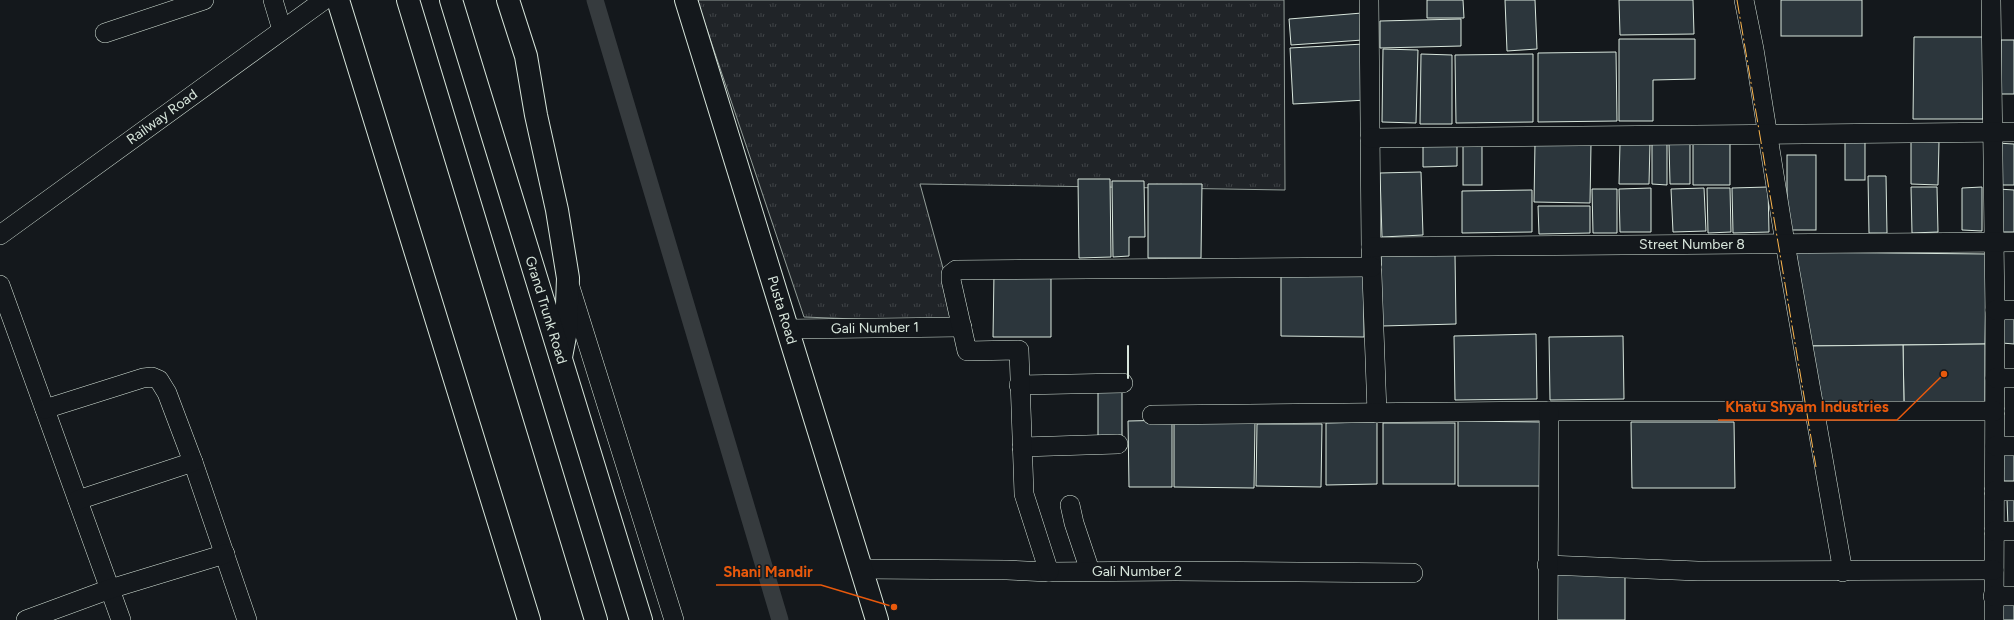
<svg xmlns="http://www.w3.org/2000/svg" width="2014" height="620" font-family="Figtree,sans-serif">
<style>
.park{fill:url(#park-tufts);stroke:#939e99}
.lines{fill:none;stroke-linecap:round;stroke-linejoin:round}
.canal{stroke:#363b3e;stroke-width:17}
.building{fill:#2c363c;stroke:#d8e6dc}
.minor-casing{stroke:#d8e6dc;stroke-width:20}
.major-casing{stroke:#d8e6dc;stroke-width:24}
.highway-casing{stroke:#d8e6dc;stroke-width:24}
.minor{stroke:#14181c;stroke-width:19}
.major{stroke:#14181c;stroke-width:22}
.highway{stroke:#14181c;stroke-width:22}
.wall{stroke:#d8e6dc;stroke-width:2}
.power{stroke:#ffb74d;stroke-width:1;stroke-dasharray:14 3 2 3;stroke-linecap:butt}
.labels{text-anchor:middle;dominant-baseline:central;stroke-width:3;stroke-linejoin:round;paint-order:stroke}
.street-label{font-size:14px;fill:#d8e6dc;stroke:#14181c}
.leader{fill:none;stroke:#e8590c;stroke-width:1.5}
.callout-dot{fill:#e8590c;stroke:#14181c;stroke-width:1.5}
.callout-label{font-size:15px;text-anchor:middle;font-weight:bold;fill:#e8590c;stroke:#14181c;stroke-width:3;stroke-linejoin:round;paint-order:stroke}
</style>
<defs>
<pattern id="park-tufts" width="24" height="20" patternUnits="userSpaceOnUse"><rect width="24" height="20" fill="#202428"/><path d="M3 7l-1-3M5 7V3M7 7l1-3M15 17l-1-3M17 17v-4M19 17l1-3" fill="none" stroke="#404447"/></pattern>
</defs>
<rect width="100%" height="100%" fill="#14181c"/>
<path class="park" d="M697,0H1284L1285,190L920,184L958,323L804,317Z"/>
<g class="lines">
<path class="canal" d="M595,0L780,620"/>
</g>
<g class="building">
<path d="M1427,0H1463L1464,18H1427Z"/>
<path d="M1505,0H1535L1537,49L1507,51Z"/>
<path d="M1619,0H1693L1694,34L1620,35Z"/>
<rect x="1781" y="0" width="81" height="36"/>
<path d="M1362,13L1363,40L1291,45L1289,19Z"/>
<path d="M1461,19V46L1380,48V21Z"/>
<path d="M1914,37H1983V119H1913Z"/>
<path d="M1619,39H1695V79L1653,80V121H1619Z"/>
<rect x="2001" y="40" width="13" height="54"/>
<path d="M1364,44L1367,100L1293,104L1290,48Z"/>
<path d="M1383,49L1418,50L1416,123L1382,122Z"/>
<path d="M1616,52L1617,121L1538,122V53Z"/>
<path d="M1421,54L1452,55V124H1420Z"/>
<path d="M1533,54V122L1456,123L1455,55Z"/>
<path d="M1911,141L1939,142L1938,185L1911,184Z"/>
<path d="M1693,142L1730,143V185H1693Z"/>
<rect x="1845" y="142" width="20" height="38"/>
<path d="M1535,143L1591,144L1590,203L1534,202Z"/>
<path d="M1620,143H1650L1649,184H1619Z"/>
<path d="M1669,143H1690V184H1670Z"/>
<path d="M1997,143L2014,144V185H1995Z"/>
<path d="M1423,144H1457V166L1423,167Z"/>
<path d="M1652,144H1667V185L1652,184Z"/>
<rect x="1463" y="145" width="19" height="40"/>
<rect x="1787" y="155" width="29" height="75"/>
<path d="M1421,172L1423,235L1382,237L1380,173Z"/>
<path d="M1868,176H1886L1887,233H1869Z"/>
<path d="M1078,179H1110L1111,257L1079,258Z"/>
<path d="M1112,181H1144L1145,237H1129V256L1113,257Z"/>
<path d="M1148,184H1202L1201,258H1148Z"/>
<path d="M1768,187L1769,232L1733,233L1732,188Z"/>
<path d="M1911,187H1937L1938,232L1912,233Z"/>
<path d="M1982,187V231L1962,230V188Z"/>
<path d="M1651,188V232H1620L1619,189Z"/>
<path d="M1704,188L1706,231L1673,232L1671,189Z"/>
<path d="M1707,188H1730L1731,232L1708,233Z"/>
<path d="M1592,189H1617V233H1593Z"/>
<path d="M1998,189L2014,190V232H1997Z"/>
<path d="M1532,190V232L1462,233V191Z"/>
<path d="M1538,206H1590V233L1539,234Z"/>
<path d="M1790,252L1986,254L1985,344L1807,346Z"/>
<path d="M1455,255L1456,324L1382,326L1381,256Z"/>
<path d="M994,273H1051V337H993Z"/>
<path d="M1281,274H1364V337L1281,336Z"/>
<path d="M2002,314H2014V344L2002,343Z"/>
<path d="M1536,334L1537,399L1455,400L1454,336Z"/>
<path d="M1623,336L1624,399L1550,400L1549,337Z"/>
<path d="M1985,344V403L1904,404L1903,345Z"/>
<path d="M1903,345L1904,404L1818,405L1807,346Z"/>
<rect x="1098" y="387" width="24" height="52"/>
<path d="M1172,420V487H1129L1128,421Z"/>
<path d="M1458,421L1541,422V486H1458Z"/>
<path d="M1174,422H1255L1254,488L1174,487Z"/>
<path d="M1377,422V484L1326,485V423Z"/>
<path d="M1631,422H1734L1735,488H1632Z"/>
<rect x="1383" y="423" width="72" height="61"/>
<path d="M1257,424H1322L1321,487L1256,486Z"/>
<rect x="2001" y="452" width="13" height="29"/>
<path d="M2007,499H2014V526H2008Z"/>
<path d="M1554,569L1625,570V620H1553Z"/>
<rect x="2003" y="602" width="11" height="18"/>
</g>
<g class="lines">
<defs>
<g id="minor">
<path d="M273,0L282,30"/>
<path d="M1369,0L1371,247L1377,413"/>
<path d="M1744,0L1754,49L1785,243L1843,572"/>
<path d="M1991,0L1995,316L1994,620"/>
<path d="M105,33L204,0"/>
<path d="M1370,138L2014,132"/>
<path d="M0,235L324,0"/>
<path d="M1371,247L2014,242"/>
<path d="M0,285L121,620"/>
<path d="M570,287L674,620"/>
<path d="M1995,310H2014"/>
<path d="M788,329L962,327"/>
<path d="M1995,378H2014"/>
<path d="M1019,385L1123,383"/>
<path d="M45,409L143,378L152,377L159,380L167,393L193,462L247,620"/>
<path d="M1152,415L1549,411H1995"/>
<path d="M1995,446H2014"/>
<path d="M1022,447L1118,444"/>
<path d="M1994,491H2014"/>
<path d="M78,500L193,462"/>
<path d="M1070,505L1074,523L1090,571"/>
<path d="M1994,531H2014"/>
<path d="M1547,565L1698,571L1994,570"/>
<path d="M861,569L1007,570L1049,572L1175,571L1413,573"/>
<path d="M1049,572L1024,494L1019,350L967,351L951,280V274L956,270L1372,267"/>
<path d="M1993,596H2014"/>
<path d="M26,620L110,589L225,554"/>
<path d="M1548,620L1549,411"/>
</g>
<g id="major">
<path d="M338,0L529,620"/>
<path d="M508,0L526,56L536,115L557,210L568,278L566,331L561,357"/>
<path d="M686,0L877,620"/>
</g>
<g id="highway">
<path d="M408,0L596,620"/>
<path d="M451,0L641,620"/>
</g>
</defs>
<use href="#minor" class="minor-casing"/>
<use href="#major" class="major-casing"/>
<use href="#highway" class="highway-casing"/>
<use href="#minor" class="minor"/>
<use href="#major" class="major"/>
<use href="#highway" class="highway"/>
<path class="wall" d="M1128,346V378"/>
<path class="power" d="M1737,0L1816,467"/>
</g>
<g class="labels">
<g class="street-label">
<text transform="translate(162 117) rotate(-36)">Railway Road</text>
<text x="1692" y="244">Street Number 8</text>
<text transform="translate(546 310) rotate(73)">Grand Trunk Road</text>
<text transform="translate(782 310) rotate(73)">Pusta Road</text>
<text transform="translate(875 328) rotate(-1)">Gali Number 1</text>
<text x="1137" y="571">Gali Number 2</text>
</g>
</g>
<path class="leader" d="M1944 374L1897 420H1718M894 607L821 585H716"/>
<g class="callout-dot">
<circle cx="1944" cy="374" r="4"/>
<circle cx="894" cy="607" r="4"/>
</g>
<g class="callout-label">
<text x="1807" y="412">Khatu Shyam Industries</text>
<text x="768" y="577">Shani Mandir</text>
</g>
</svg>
